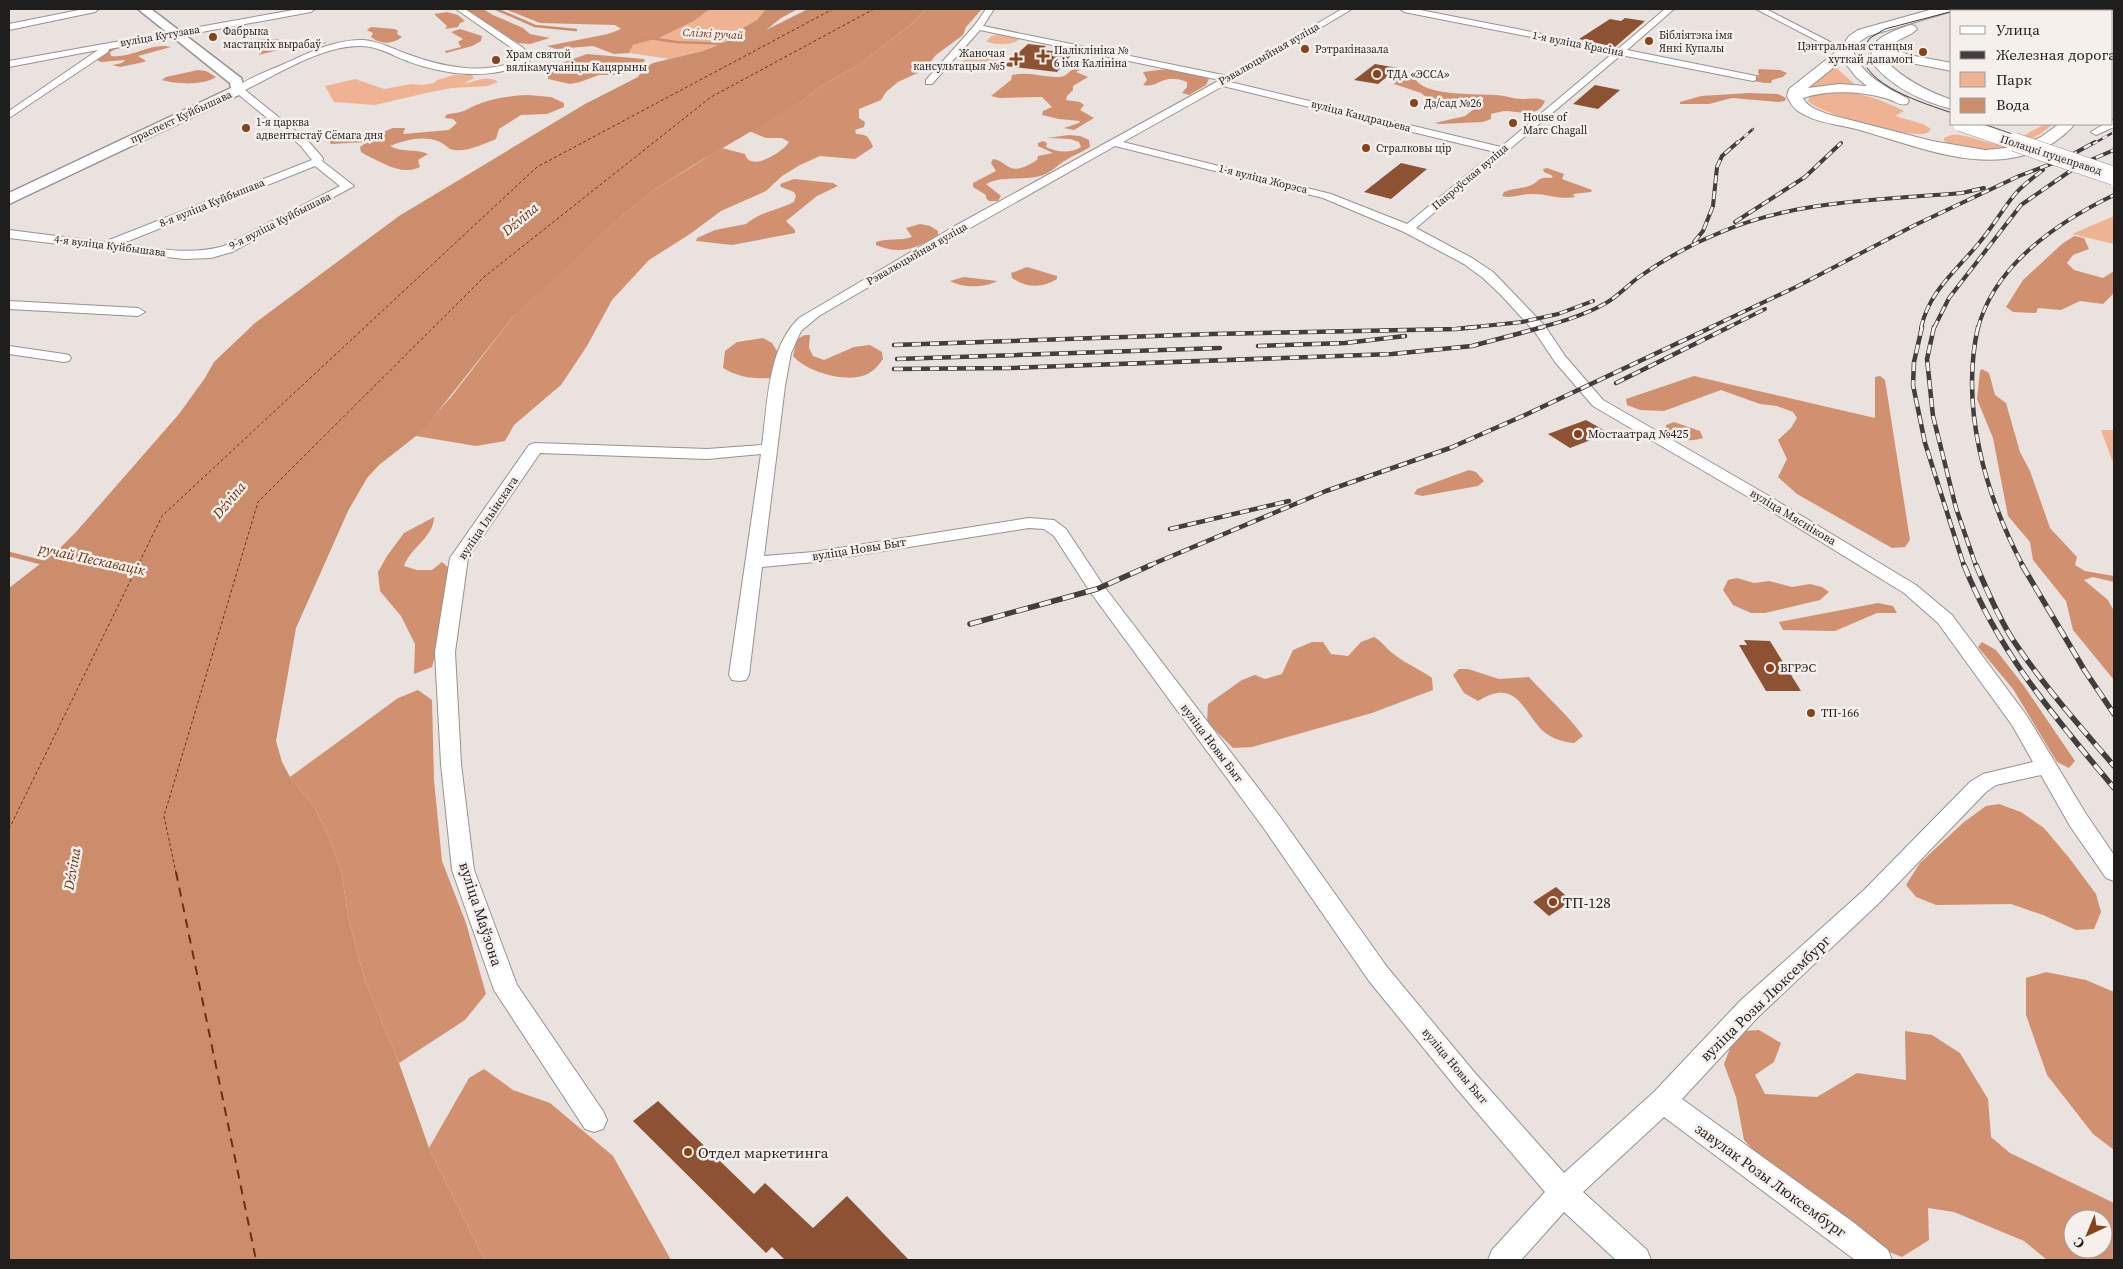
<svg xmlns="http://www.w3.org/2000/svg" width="2123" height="1269" font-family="'Source Serif 4',serif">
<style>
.green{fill:#efb293}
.forest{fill:#d19170;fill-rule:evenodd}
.water{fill:#cc8d6d}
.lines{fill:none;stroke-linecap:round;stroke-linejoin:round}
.stream-far1{stroke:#cc8d6d;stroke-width:2.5}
.stream{stroke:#cc8d6d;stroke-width:4.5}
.ferry-far1{stroke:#6c310c;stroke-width:1;stroke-dasharray:3 2.5;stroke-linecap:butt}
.ferry{stroke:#6c310c;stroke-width:2;stroke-dasharray:9 7;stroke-linecap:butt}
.building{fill:#8d5234}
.street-casing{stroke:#97928f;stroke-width:2}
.secondary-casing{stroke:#97928f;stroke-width:3}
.primary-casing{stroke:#97928f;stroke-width:2}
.street{fill:#fff;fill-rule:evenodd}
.secondary{fill:#fff;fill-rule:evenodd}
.primary{fill:#fff;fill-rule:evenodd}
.tram{stroke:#413e3d;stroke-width:1}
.rail-far3-casing{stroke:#413e3d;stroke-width:2.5}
.rail-far2-casing{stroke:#413e3d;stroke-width:4}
.rail-far1-casing{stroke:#413e3d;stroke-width:4.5}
.rail-casing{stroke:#413e3d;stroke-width:5.5}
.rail-far3{stroke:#f6f0ed;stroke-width:2;stroke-dasharray:5.5;stroke-linecap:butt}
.rail-far2{stroke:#f6f0ed;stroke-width:2.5;stroke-dasharray:8;stroke-linecap:butt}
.rail-far1{stroke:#f6f0ed;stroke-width:3;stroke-dasharray:9;stroke-linecap:butt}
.rail{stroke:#f6f0ed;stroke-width:4;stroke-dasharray:12;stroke-linecap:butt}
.primary-bridge-far1-casing{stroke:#97928f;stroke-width:15;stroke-linecap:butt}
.primary-bridge-casing{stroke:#97928f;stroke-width:19;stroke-linecap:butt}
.primary-bridge-far1{stroke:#fff;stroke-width:14}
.primary-bridge{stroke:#fff;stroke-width:18}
.poi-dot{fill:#87421a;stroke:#f6f0ed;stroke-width:2}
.labels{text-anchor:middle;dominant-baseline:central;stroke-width:5;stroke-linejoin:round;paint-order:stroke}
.far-poi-label{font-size:11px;fill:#201e1d;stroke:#f6f0ed;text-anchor:start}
.far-water-label{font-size:11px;font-style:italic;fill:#6c310c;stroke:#f6f0ed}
.far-street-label{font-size:11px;fill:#201e1d;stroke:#f6f0ed}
.poi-label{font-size:12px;fill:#201e1d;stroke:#f6f0ed;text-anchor:start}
.street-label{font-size:12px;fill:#201e1d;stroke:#f6f0ed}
.water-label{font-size:14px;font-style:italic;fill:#6c310c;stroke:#f6f0ed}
.near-poi-label{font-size:15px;fill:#201e1d;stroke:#f6f0ed;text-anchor:start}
.near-street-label{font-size:15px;fill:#201e1d;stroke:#f6f0ed}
</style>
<rect width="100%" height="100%" fill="#e9e2df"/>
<g class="green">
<path d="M710,9H768L757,20L741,29L740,35L703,51L670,59L629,53L633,45L659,38L694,21Z"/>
<path d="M1001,34L1018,37L1020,39C1012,46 993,45 986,41L992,36Z"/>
<path d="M977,48L1008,51L991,67L961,63Z"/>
<path d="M1833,65L1859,88L1824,86L1805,89Z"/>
<path d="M454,75H472L474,78L463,84C475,82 487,74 498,82L488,86L452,88L426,93L375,105L334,102L325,86L355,79L384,89L411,84L422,85L434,83L437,80Z"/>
<path d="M1825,91C1858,92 1874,96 1904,111L1895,116L1923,124L1931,129C1928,133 1926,134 1922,134C1903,136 1820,114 1808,101L1810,96Z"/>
<path d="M2043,124H2052C2029,149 1974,158 1944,141V138C1961,127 1986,148 2006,143C2018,140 2031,131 2042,126Z"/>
<path d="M2114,216V244L2072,234Z"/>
<path d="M2101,430H2114V462L2112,460Z"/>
</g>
<g class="forest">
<path d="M466,9H483L493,15L523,28L530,34L550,38L530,44L518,43Z"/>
<path d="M505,9H710L694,21L659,38L633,45L629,53L614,54L593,46L556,49L547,46L608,34L621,29L615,25L540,23Z"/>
<path d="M926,9H982L966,27L963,35L936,55L924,70L898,82L886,92L881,100L859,109V118L865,122L864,127L855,130L856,134C867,134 869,137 873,147L855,159L820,156L800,165L782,176L766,191L721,211L690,234L649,260L612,300L587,346L561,385L514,425L505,441L476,446L416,436L451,397L512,318L552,280L623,215L654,190L722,148L745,154C750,173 783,152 789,142L782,138H766L749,131L803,101L819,87L857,66L909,26Z"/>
<path d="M447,12L458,15L465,21L460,23L458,27L445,29L447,26L434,14Z"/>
<path d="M371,27L395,29L398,31L397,34L402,37C392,45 380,44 371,37L373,33L367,30Z"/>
<path d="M460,29L482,36L481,41L472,46L446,53L445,51L461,47L458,42L463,39L451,32Z"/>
<path d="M260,39H278L296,47L322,42L327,43L296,49L279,50L258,55L262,52L247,43Z"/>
<path d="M154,40L116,49L110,52L111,56C131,59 151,42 171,47L138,56L146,61L144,62L120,67L112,65L122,63L125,60L101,62L97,60L109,49Z"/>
<path d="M587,54L644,59L645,61L637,66V71L617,75H599L580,82L570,84L548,79V74L561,68L559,64Z"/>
<path d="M1082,65L1086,66L1076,72L1088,77L1073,86V90L1067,96L1066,100L1080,102L1084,105L1080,110L1094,118L1074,130L1064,128L1079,123L1080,121L1059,119L1042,115L1043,111L1052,107L1042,97L999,98L991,96L1011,80L1012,75C1028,71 1042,77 1059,77C1069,77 1070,67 1082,65Z"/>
<path d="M1687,67L1745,77L1759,75L1758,72L1759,69L1780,70L1787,73L1783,77L1772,80L1771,83H1764Z"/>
<path d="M1167,69L1183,71L1209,79L1206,85L1189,95L1182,93L1187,87V82C1163,72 1160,88 1143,85L1147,80L1143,72Z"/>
<path d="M198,70L206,71L216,77C203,86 176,84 162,80L166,77Z"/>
<path d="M1408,75L1415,76C1416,96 1479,94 1495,95C1504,95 1513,99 1522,99C1531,99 1537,97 1545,101C1538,118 1521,112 1507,111C1501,111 1496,113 1491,114V119L1483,122L1439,124L1435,123L1465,116L1474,109V106L1464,102L1443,106L1435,104L1421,93L1394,84L1396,80Z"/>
<path d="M1749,93L1778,94L1786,98L1785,101L1778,102L1732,98L1709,104H1680V102L1701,96Z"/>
<path d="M528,95L551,97L564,103V107L547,114L521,115L499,129L496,139C483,144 464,154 450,149C447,147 444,144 440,142C424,135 406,140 390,146C401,153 415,148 428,154L418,160L420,167C401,176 384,163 366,155L361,152L360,147L367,142L331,144L329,141L331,138L355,134H378L393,128H405L403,134L449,130L457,123L453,119L445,118L446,115C452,113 460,113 466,110C486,99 505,96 528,95Z"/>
<path d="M1069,135L1080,136L1089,140L1090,147C1082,152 1074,155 1066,160C1057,165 1051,173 1040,176C1022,181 1002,175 986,184L1001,196L998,201H989L986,198V195L973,187V183L996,171L991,163L993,159C1001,160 1004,165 1011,168C1019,171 1031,164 1037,160L1038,156L1053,153L1038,146V143L1043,141L1047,143L1046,147C1056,152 1071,154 1081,147L1079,142L1070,139L1047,138Z"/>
<path d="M1547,168L1564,174L1562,179L1592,190L1591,192L1573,194L1575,197C1560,200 1545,193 1530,194C1521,194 1511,199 1502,196L1504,192C1512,188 1521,189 1529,186C1541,182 1535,177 1551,178L1553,176L1544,172L1543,169Z"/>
<path d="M794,179L833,183L838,186L817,196L786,221L795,230V233L732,245L696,241L697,238L715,230L746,224C760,212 778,210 794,202L796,196L794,192L781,187L780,184Z"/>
<path d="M920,224L930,226L938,231V235C916,249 900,255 876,245V242C888,238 900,241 912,237L906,228Z"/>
<path d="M2074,236L2084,238L2089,249L2073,255L2067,263L2074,270L2103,278L2114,271V293L2103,304L2080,301L2061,310L2038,308L2036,313L2013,312L2006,307L2023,280L2062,244Z"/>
<path d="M1027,267L1057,276V279C1042,288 1027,288 1012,278L1011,273Z"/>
<path d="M964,277L997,281C985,288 962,288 950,281Z"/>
<path d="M805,335H810L809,348L813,356L824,360L854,347L870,345L882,352L883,359C878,366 871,374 862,376C842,382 806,371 793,356L797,339Z"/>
<path d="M763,338L772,343L780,356L774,378C755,379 739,378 723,368L725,351L737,342Z"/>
<path d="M1982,369L1989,373L1995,395L2006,403L2020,452L2030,471L2050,528L2077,557L2075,565L2085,571L2114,576V582L2093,577L2084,580L2108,600L2114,611V680L2073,630L2066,601L2033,560L2030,542L2008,516L1993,438L1977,399L1980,371Z"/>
<path d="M1694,376L1875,418V377L1880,376L1885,380L1910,540L1905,547L1892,548L1797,494L1778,477L1787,459L1778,440L1791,428L1797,418L1793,412L1777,406L1760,404L1721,390L1664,411L1640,410L1627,405L1626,399Z"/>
<path d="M1674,422L1700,431L1703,438C1686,443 1680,439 1665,431L1666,425Z"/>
<path d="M1469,470L1476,472L1484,481L1478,486L1422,496L1414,494L1417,489Z"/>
<path d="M434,517C434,537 410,548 404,566L417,570H432L442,562L449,568L439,643L432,667L414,674L415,644L401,616L380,591L378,572L387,556L404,533Z"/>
<path d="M1737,578L1754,583L1769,581L1792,587L1810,584L1822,587L1829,592L1820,600L1765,613H1751L1733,605L1723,590L1728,580Z"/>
<path d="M1878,603L1893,606L1897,613H1877L1835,631L1783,630L1779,622Z"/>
<path d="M1374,637C1383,642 1387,650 1395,655C1406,664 1420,669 1432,678L1433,690L1372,713L1252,747L1233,748L1207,722L1208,704L1242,680L1255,675L1265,679L1282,674L1293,650L1312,642H1323L1331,654L1348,656L1361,642Z"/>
<path d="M1982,642L1996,650L2024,686L2075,761L2069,768L2057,762L2013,689L1978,647Z"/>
<path d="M1459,669H1468L1499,679L1529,677C1547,697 1567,714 1583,736L1574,743C1562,742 1547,737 1539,727C1521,705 1513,679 1478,701L1464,693L1453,675Z"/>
<path d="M418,690L432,700L434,780L442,861L466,923L486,994L465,1020L399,1063L365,981L348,917L342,874L329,837L315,808L290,777L398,698Z"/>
<path d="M1999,804L2021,812L2044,828L2070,859L2096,894L2101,912L2094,929L2076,930L2043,915L2011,904L1936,905L1916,897L1906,885L1920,863L1964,822L1986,806Z"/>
<path d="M2046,972L2086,980L2114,992V1150L2093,1134L2047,1075L2026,1015V978Z"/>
<path d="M1759,1030L1781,1043L1774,1062L1755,1075L1765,1094L1817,1097L1857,1073L1906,1080L1905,1031L1932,1035L1960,1053L1988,1099L1991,1137L2010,1153L2114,1203V1260H2047L2024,1241L1954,1212L1928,1208L1929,1240L1902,1257L1863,1242L1778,1176L1744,1140L1736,1097L1724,1064L1731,1046L1743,1031ZM2073,1219H2103V1249H2073Z"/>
<path d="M484,1069L513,1090L550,1103L613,1156L671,1260H485L429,1148L469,1078Z"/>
</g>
<path class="water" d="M766,9H798L781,18L766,30L808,9H926L909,26L857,66L819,87L803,101L692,166L654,190L623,215L512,318L428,424L416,436L379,465L367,478L348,511L296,628L276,741L282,762L290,777L315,808L329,837L342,874L348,917L365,981L399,1063L429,1148L485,1260H9V588L58,550L76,532L179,414L205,378L214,362L255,323L399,216L585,104L638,77L643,69L653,63L703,51L740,36L741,29L757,20Z"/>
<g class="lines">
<g class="stream-far1">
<path d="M496,9L535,26L576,30"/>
<path d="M643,37L676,42L731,44"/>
</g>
<path class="stream" d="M9,554L48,564"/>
<g class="ferry-far1">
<path d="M9,829L162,516L537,167L833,9"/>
<path d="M176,873L164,816L258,502L484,277L711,97L874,9"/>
</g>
<path class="ferry" d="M176,872L256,1260"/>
</g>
<g class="building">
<path d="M1625,18L1645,21L1615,47L1579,39L1610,19L1621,21Z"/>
<path d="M1028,44L1046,46L1042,50L1073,53L1057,72L1004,66Z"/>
<path d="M1375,64L1398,68L1378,84L1354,80Z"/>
<path d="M1595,85L1620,90L1598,109L1573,104Z"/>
<path d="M1401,163L1427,169L1391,199L1364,192Z"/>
<path d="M1586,420L1609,433L1570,448L1548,434Z"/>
<path d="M1744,640L1770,641L1801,691H1766L1739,645H1747Z"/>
<path d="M1556,887L1572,901L1549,916L1533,902Z"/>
<path d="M658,1101L754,1194L765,1183L813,1228L847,1196L909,1260H785L772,1247L766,1253L633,1121Z"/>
</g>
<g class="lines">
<defs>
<g id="street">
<path d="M84,9H99L95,12L9,30V24Z"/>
<path d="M299,9H315L311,12L109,49L108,52L9,118V111L98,50L9,67V61Z"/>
<path d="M456,9H465L522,47L531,56L529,63C488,80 448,76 407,61C392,55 377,46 361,46C323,45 278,74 245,90L308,141L322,157L323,159L322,161L354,186L232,252L211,258L184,259L9,238V230L104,242L312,160L300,145L233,90C243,80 270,70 284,64C308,53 336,39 363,40C379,41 393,49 407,54C445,68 483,75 521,60V57L516,51ZM315,166L340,186L224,246C190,256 155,248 121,244Z"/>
<path d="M986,9H994L983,26L1228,76L1342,9H1352L1230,82L1501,147L1613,53L1404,12L1400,9H1415L1618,49L1665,9H1674L1627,50L1756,76V80L1753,81L1621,55L1416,228L1472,258L1493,272L1545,326L1565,356L1603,400L1762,492L1916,585L1952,615L2027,716L2086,814L2114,855V881L2106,878L2070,826L2041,775L1996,785L1986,792L1880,902L1758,1017L1682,1099L1853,1222L1888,1250L1892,1260H1855L1664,1117L1583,1192L1647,1250L1651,1260H1616L1564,1212L1521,1260H1488L1492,1250L1545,1192L1457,1089L1369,981L1265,830L1091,593L1054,536L1044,529L1029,528L814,562L762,567L749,675L746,680L739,681L732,680L729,675L761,454L707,459L540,453L468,558L455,652L461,764L474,870L517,985L603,1111L607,1120L603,1129L594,1132L585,1129L494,990L452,870L441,764L435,652L450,558L529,445L535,443L707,449L762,445C768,403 767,349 799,318L955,226L1220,80L980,30L932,84H926V80L975,25ZM1223,86L1495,152L1407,224L1331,194L1123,142ZM1115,146L1323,198L1404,232L1464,264L1483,278L1500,294L1535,332L1555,362L1593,406L1750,498L1904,593L1938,623L2012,725L2033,762L1983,774L1970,782L1864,890L1740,1001L1654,1092L1564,1173L1475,1073L1387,967L1281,818L1103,585L1066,529L1054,520L1029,518L814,552L764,556L785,386L791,353L801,331L819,316L963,232Z"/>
<path d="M1756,9H1766L1836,45L1832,48L1829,47Z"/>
<path d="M2112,120H2114V127L2096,135L2091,132L2104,124H2112Z"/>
<path d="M9,301L138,308L145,312L138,316L9,309Z"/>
<path d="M9,346L64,354L69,355L71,358L69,361L64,362L9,354Z"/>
</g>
<path id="secondary" d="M138,9H151L241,78L245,90L243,93L9,204V193L231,88L230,83Z"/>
<g id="primary">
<path d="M1933,9H1951L1949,12L1868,36L1859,42L1853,51C1862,75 1885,87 1907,98L1909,101L1907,104C1898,106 1894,100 1885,98C1859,91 1828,90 1803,98C1807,107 1818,110 1827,114L1932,141L1985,150L2017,147L2041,137L2059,124H2074L2072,127C2055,146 2030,156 2005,159C1954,164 1904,142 1856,129C1837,124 1815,123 1798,111C1792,107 1790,102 1787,96L1789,89L1841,48L1849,36L1858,30ZM1843,60L1856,77L1867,86L1839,84L1808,88Z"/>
<path d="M1969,9H1990L1989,11H1968Z"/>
<path d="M1911,25L1915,26L1917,29C1910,37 1896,39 1888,47L1909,55L1952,63V71L1906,62L1885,55V60C1903,79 1927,91 1952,100V109C1923,102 1889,86 1871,61C1872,57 1871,52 1872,48C1877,36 1900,28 1911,25Z"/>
</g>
</defs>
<use href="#street" class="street-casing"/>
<use href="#secondary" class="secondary-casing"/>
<use href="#primary" class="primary-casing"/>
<use href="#street" class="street"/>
<use href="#secondary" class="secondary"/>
<use href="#primary" class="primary"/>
<g class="tram">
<path d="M1952,113C1924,103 1863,86 1861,51L1870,38L1885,29L1961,9"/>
<path d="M1983,124L2114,169"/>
</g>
<defs>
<g id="rail-far3">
<path d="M1736,144L1753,129"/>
<path d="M2093,144L2114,132"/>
</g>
<g id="rail-far2">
<path d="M1735,222L1805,177L1841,143"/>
<path d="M1694,242L1703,231L1713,206L1717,167L1722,156L1738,142"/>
<path d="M1465,328L1522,322L1558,314L1593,301"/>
<path d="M1538,328C1562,322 1585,315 1606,303C1618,296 1628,285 1639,277C1663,260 1692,244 1719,233C1794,200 1881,200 1962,193L1984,188"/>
<path d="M1709,328L1796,287L1915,225L2019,176L2064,159L2095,142"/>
<path d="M1727,328L1765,309"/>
<path d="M1921,328C1929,291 1957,270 1979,243C1993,227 2003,208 2016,193C2024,184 2034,177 2043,170"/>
<path d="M1934,328L1949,298L2021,205L2079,165L2114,150"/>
<path d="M1978,328C1995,264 2058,222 2114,195"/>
</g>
<g id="rail-far1">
<path d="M1922,327L1914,362L1913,385L1925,443L1964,566"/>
<path d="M1934,327L1927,359L1933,416L1956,508L1976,566"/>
<path d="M1978,327C1960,408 1985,494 2023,566"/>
<path d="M894,345L1212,334L1456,329L1477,327"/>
<path d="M1258,346L1345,343L1405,336"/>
<path d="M897,359L1220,348"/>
<path d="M894,369L1008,368L1392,354L1472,346L1543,327"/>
<path d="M1616,383L1729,327"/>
<path d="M1170,529L1289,501"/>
<path d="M1148,566L1326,491L1450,448L1525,415L1712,327"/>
</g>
<g id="rail">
<path d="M1964,565C1999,653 2054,716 2114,788"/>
<path d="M1976,565C1987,590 1998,617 2013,640C2043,685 2079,725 2114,766"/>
<path d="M2022,565L2085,671L2114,714"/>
<path d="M970,624L1097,589L1151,565"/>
</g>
</defs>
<use href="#rail-far3" class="rail-far3-casing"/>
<use href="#rail-far2" class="rail-far2-casing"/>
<use href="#rail-far1" class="rail-far1-casing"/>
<use href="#rail" class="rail-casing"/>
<use href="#rail-far3" class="rail-far3"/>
<use href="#rail-far2" class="rail-far2"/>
<use href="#rail-far1" class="rail-far1"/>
<use href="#rail" class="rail"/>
<defs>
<path id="primary-bridge-far1" d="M1960,124L2018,144"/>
<path id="primary-bridge" d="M2014,142L2114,176"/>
</defs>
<use href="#primary-bridge-far1" class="primary-bridge-far1-casing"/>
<use href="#primary-bridge" class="primary-bridge-casing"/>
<use href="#primary-bridge-far1" class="primary-bridge-far1"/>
<use href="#primary-bridge" class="primary-bridge"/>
</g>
<g class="poi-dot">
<circle cx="213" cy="37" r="5"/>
<circle cx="1649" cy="41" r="5"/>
<circle cx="1305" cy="49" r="5"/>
<circle cx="1923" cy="52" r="5"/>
<path d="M1040.5 48.5h5v5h5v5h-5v5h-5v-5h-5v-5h5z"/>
<path d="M1013.5 51.5h5v5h5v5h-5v5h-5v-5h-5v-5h5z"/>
<circle cx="496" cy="60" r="5"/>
<circle cx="1377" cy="74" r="5"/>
<circle cx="1414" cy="103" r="5"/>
<circle cx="1513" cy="123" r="5"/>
<circle cx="246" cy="128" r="5"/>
<circle cx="1366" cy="148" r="5"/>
<circle cx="1578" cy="434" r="5"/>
<circle cx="1770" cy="668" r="5"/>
<circle cx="1811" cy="713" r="5"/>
<circle cx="1553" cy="902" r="5"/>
<circle cx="688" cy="1152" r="5"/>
</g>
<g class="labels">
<g class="far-poi-label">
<text x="223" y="31">Фабрыка<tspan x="223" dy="13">мастацкіх вырабаў</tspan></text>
<text x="1659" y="35">Бібліятэка імя<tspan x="1659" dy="13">Янкі Купалы</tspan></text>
<text x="1913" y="46" text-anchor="end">Цэнтральная станцыя<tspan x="1913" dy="13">хуткай дапамогі</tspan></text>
<text x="1315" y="49">Рэтракіназала</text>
<text x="1054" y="50">Паліклініка №<tspan x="1054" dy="13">6 імя Калініна</tspan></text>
<text x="1005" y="53" text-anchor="end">Жаночая<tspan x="1005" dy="13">кансультацыя №5</tspan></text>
<text x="506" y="54">Храм святой<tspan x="506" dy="13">вялікамучаніцы Кацярыны</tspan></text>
<text x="1387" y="74">ТДА «ЭССА»</text>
<text x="1424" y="103">Дз/сад №26</text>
<text x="1523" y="117">House of<tspan x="1523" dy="13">Marc Chagall</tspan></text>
<text x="256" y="122">1-я царква<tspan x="256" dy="13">адвентыстаў Сёмага дня</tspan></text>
<text x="1376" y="148">Стралковы цір</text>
</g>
<g class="far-water-label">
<text transform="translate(713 34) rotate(3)">Слізкі ручай</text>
</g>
<g class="far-street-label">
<text transform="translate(160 36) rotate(-10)">вуліца Кутузава</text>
<text transform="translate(1578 44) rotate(11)">1-я вуліца Красіна</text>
<text transform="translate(1269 54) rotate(-30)">Рэвалюцыйная вуліца</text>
<text transform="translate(1361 116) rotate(14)">вуліца Кандрацьева</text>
<text transform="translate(181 117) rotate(-25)">праспект Куйбышава</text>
<text transform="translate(2051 155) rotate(18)">Полацкі пуцеправод</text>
<text transform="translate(1470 177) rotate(-40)">Пакроўская вуліца</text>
<text transform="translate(1263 179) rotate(14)">1-я вуліца Жорэса</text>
<text transform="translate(212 203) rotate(-22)">8-я вуліца Куйбышава</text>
<text transform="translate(280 221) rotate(-27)">9-я вуліца Куйбышава</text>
<text transform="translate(110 246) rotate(7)">4-я вуліца Куйбышава</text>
<text transform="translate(917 254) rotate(-30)">Рэвалюцыйная вуліца</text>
</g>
<g class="poi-label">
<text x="1588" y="434">Мостаатрад №425</text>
<text x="1780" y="668">ВГРЭС</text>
<text x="1821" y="713">ТП-166</text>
</g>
<g class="street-label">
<text transform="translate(1793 517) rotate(31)">вуліца Мяснікова</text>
<text transform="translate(488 518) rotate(-56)">вуліца Ільінскага</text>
<text transform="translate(859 549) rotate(-9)">вуліца Новы Быт</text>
<text transform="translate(1212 743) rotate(53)">вуліца Новы Быт</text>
<text transform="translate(1455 1066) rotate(50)">вуліца Новы Быт</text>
</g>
<g class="water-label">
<text transform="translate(520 219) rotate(-40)">Dźvina</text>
<text transform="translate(229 500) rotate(-50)">Dźvina</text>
<text transform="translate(92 559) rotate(12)">ручай Пескавацік</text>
<text transform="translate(72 869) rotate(-80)">Dźvina</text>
</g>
<g class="near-poi-label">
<text x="1563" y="902">ТП-128</text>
<text x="698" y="1152">Отдел маркетинга</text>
</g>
<g class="near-street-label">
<text transform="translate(481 914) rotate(72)">вуліца Маўзона</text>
<text transform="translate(1765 998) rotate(-44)">вуліца Розы Люксембург</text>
<text transform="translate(1771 1180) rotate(36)">завулак Розы Люксембург</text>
</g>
</g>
<rect width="2123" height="1269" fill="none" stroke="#201e1d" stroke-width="20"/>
<rect x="1950" y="10" width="162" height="115" fill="#f6f0ed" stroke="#a09c9a"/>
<rect x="1960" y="26" width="25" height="8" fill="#ffffff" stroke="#a09c9a"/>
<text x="1996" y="35" font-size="15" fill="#201e1d">Улица</text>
<rect x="1960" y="51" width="25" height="8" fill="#413e3d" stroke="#a09c9a"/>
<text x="1996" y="60" font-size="15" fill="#201e1d">Железная дорога</text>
<rect x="1960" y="72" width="25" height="15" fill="#efb293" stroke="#a09c9a"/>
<text x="1996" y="85" font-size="15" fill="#201e1d">Парк</text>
<rect x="1960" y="98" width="25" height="15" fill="#cc8d6d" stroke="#a09c9a"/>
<text x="1996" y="110" font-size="15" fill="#201e1d">Вода</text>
<g transform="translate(2088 1234) rotate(224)"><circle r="24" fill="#f6f0ed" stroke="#a09c9a"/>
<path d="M0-4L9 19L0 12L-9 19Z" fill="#87421a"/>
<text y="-8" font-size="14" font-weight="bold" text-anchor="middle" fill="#201e1d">С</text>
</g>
</svg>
